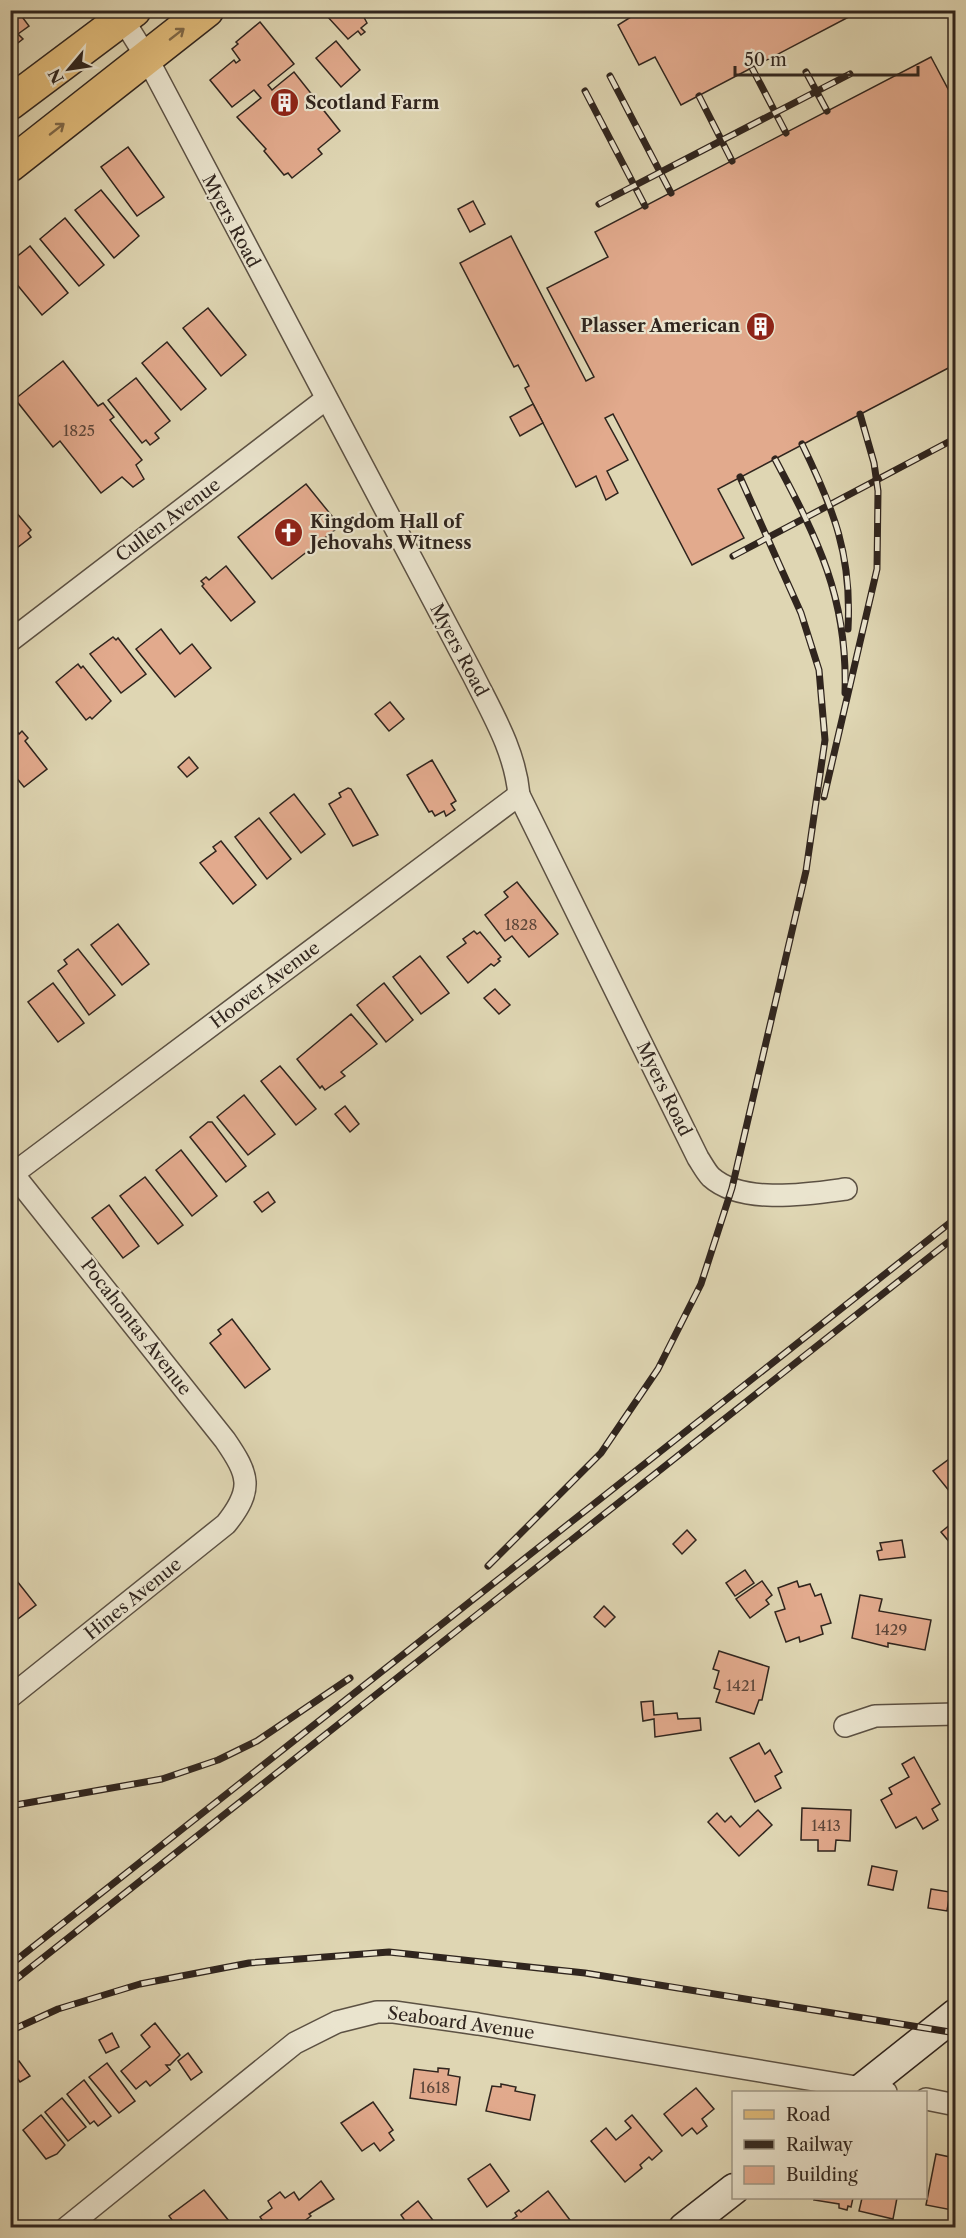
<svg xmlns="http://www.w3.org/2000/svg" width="966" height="2238" font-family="'Libre Caslon Text',serif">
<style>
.building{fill:#e2aa8d;stroke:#30251e;stroke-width:1.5}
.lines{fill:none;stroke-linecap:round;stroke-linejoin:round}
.street-casing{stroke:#5c5143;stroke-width:24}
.secondary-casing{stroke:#30251e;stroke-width:33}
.primary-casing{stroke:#30251e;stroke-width:36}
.street{stroke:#eae4ce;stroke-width:21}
.secondary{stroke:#eae4ce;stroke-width:30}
.primary{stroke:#e0bb7a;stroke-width:33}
.rail-casing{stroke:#30251e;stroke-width:7}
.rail{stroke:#eae4ce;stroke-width:4.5;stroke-dasharray:14;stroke-linecap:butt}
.oneway{stroke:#7f6847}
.labels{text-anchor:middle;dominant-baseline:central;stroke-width:4.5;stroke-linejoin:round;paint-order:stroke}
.number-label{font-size:15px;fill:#5c463a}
.poi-label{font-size:18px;font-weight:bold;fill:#30251e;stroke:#eae4ce;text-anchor:start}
.street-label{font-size:18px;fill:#30251e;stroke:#eae4ce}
</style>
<rect width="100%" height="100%" fill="#dfd6b3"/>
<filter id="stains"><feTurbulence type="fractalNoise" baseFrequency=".00333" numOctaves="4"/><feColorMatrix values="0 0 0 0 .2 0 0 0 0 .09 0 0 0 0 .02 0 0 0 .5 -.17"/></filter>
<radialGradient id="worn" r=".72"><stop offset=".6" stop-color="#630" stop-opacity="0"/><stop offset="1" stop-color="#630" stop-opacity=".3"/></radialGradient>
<g class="building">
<path d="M10,10H17L29,26L18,34L23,39L10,49Z"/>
<path d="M326,10H360L367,23L361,28L365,32L361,35L358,31L348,39L326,15Z"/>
<path d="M642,10H862L681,105L655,57L639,65L618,25Z"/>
<path d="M260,22L294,64L268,85L272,90L294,72L313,96L310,99L319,109L321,107L340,131L318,149L322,154L292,178L288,173L284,175L264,151L266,149L237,117L261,98L254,90L232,107L210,80L234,60L236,63L240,60L232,49L238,44L236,42Z"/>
<path d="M336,41L360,70L341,87L316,58Z"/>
<path d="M931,57L956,104V364L718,489L744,538L692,565L613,414L605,418L628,460L607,471L618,493L606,500L596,476L576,487L525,388L529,386L518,365L514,367L460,263L511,236L586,381L594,377L547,288L608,257L595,232Z"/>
<path d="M128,147L164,197L137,216L101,167Z"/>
<path d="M101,190L139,236L114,258L75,210Z"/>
<path d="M473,201L485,224L470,232L458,209Z"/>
<path d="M65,218L104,265L79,286L40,239Z"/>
<path d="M30,246L68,293L42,315L10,276V262Z"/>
<path d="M208,308L246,355L221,376L183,328Z"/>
<path d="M167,342L206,389L181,410L142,363Z"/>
<path d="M63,361L98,406L103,403L114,417L110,420L142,460L136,465L144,479L133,487L122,477L101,493L60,441L53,447L15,399Z"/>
<path d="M136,378L170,421L155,433L159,438L150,445L146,440L142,443L108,400Z"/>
<path d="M533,404L543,423L520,436L510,417Z"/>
<path d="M306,484L340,526L272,579L238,537Z"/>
<path d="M10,505L31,530L28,533L31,537L13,551L10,547Z"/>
<path d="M226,566L255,602L231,621L202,586L204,584L201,581L206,577L209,580Z"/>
<path d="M161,629L180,654L192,644L211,668L175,697L136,649Z"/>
<path d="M113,637L116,640L118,638L146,674L121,693L90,654Z"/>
<path d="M78,664L81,668L83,666L111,701L92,719L90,717L86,720L56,682Z"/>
<path d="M390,702L404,719L389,731L375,714Z"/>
<path d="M11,723L19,734L22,731L28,738L25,741L47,769L24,787L10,770Z"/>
<path d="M189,757L198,768L187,777L178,767Z"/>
<path d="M432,760L456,801L451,804L455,810L446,816L444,811L435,816L432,811L429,812L407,775Z"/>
<path d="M348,788L351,789L378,835L353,846L329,804L341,797L339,793Z"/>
<path d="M294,794L325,834L301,853L270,813Z"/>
<path d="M259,818L291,859L267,879L235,837Z"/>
<path d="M221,841L256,885L233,904L200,863L216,851L213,847Z"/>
<path d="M517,882L558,934L529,957L512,936L505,941L485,915L508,897L504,892Z"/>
<path d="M118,924L149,964L122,985L91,945Z"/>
<path d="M474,931L477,934L480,932L501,957L498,959L500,961L494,966L491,964L468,983L447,957L466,943L463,939Z"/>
<path d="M78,949L115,995L89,1015L58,971L67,964L64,960Z"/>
<path d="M420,956L449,993L421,1014L393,977Z"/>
<path d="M53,983L84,1023L58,1042L28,1002Z"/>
<path d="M384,983L413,1020L386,1042L357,1005Z"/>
<path d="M495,989L510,1005L499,1014L484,998Z"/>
<path d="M351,1014L377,1044L341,1072L345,1076L325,1090L322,1086L320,1088L297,1059Z"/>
<path d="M280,1066L316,1109L296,1125L261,1081Z"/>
<path d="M244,1095L275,1134L248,1155L217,1117Z"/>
<path d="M345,1106L359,1124L350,1132L335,1114Z"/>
<path d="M208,1122H212L246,1166L226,1182L190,1137Z"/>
<path d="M181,1150L217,1196L192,1216L156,1170Z"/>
<path d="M145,1177L183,1225L158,1244L120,1196Z"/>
<path d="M268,1192L275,1202L262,1212L254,1202Z"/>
<path d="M109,1205L139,1246L123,1258L92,1218Z"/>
<path d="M232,1319L270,1369L245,1388L210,1343L221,1334L218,1330Z"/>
<path d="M956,1454V1488L950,1492L933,1471Z"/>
<path d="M956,1520V1550L941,1532Z"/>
<path d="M687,1530L696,1540L682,1554L673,1544Z"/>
<path d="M902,1540L905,1557L879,1560L877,1551L882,1550L880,1543Z"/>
<path d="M745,1570L754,1583L735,1596L726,1583Z"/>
<path d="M13,1576L36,1605L10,1625V1577Z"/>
<path d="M762,1581L772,1595L766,1600L769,1604L750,1618L736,1599Z"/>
<path d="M797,1581L799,1587L810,1584L815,1596L821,1594L831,1623L821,1626L823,1634L800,1642L799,1637L786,1642L775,1612L785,1609L778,1588Z"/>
<path d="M860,1595L882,1599L879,1611L931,1620L925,1650L888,1643V1647L852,1638Z"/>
<path d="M604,1606L615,1617L605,1627L594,1617Z"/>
<path d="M719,1651L769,1667L762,1700H759L754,1714L716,1702L720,1690L714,1688L719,1671L713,1669Z"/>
<path d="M653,1701L654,1715L677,1713L678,1719L700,1718L701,1730L655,1737L654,1719L643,1721L641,1702Z"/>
<path d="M759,1743L765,1754L770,1750L782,1772L775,1776L781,1788L755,1802L730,1758Z"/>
<path d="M914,1757L940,1804L932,1809L938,1820L923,1829L916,1817L896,1828L881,1800L892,1794L889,1788L909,1777L902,1764Z"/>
<path d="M802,1808L851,1810L850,1841L836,1840L835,1851H818V1840H801Z"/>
<path d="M758,1810L772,1825L739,1856L708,1822L717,1813L725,1822L731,1816L740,1827Z"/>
<path d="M872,1866L897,1871L893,1890L868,1885Z"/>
<path d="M931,1889L950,1892L947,1911L928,1908Z"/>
<path d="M155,2023L180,2055L170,2065H166L170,2070L150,2086L146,2081L136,2089L121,2071L150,2047L141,2035Z"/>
<path d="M112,2033L119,2047L106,2053L99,2040Z"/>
<path d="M188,2053L202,2072L191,2080L178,2061Z"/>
<path d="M19,2061L30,2076L20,2082L10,2068Z"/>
<path d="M107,2063L135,2101L119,2113L89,2077Z"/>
<path d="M438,2068L449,2069L448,2075L460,2077L456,2105L410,2098L414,2069L438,2072Z"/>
<path d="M84,2080L111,2116L98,2126L94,2121L90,2124L67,2094Z"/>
<path d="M501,2084L516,2087L515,2091L535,2095L530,2120L486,2111L492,2086L501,2087Z"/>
<path d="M696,2088L714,2109L702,2119L707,2126L697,2134L692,2128L682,2136L664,2114Z"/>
<path d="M62,2098L86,2127L68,2141L45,2112Z"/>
<path d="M373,2102L393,2130L389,2133L394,2140L380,2151L374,2143L362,2151L341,2123Z"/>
<path d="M41,2115L65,2145L57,2154L46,2159L23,2130Z"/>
<path d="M632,2115L662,2151L652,2160L649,2157L640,2165L642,2168L625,2182L591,2141L606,2128L616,2140L631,2128L625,2121Z"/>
<path d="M936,2154L955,2158L956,2154V2199L952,2210L926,2205Z"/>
<path d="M490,2164L509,2191L487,2207L468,2179Z"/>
<path d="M321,2181L334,2199L309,2214L311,2216L295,2228H268L260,2217L272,2208L268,2201L280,2192L285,2198L294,2192L299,2200Z"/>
<path d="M204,2190L229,2221L220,2228L214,2224L210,2228H178L169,2216Z"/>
<path d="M548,2191L573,2224L570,2228H515L510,2221L517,2216L515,2213L519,2210L521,2212Z"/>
<path d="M815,2198H853L851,2207L848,2206L847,2210L839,2208V2204L814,2200Z"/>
<path d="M862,2198H897L893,2219L859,2211Z"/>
<path d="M418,2201L439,2228H410L401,2215Z"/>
</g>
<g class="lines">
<defs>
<g id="street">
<path d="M117,10L147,58L473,675C493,715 515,751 519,795L698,1158C702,1164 706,1172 711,1177C742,1205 809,1194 846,1189"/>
<path d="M10,641L326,399"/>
<path d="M10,1170L225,1440C249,1475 254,1489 226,1524L10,1697"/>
<path d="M10,1176L519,795"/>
<path d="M845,1726L875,1716L956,1714"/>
<path d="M926,2099L956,2105"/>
<path d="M66,2228L295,2043L337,2022L377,2012H394L478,2024L886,2092"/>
</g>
<g id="secondary">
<path d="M858,2092L956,2014"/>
<path d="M684,2228L734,2189"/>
</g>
<g id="primary">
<path d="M10,103L134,10"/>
<path d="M10,165L207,10"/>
</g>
</defs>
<use href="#street" class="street-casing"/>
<use href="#secondary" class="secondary-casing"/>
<use href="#primary" class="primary-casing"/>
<use href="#street" class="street"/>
<use href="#secondary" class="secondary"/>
<use href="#primary" class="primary"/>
<defs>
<g id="rail">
<path d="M752,68L786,133"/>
<path d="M806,72L827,111"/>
<path d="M610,76L671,193"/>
<path d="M585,91L645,206"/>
<path d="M699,96L732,161"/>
<path d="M599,204L850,74"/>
<path d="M802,444C834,510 852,555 848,629"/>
<path d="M775,459C818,540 848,598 845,693"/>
<path d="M733,556L956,438"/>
<path d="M824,797L877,569L878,491L874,463L860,414"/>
<path d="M488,1566L601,1453L658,1369L701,1284L732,1188L806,871L825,740L819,670L801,613L740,477"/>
<path d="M10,1806L162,1779L218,1760L257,1741L350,1678"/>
<path d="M10,1965L956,1218"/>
<path d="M10,1984L956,1236"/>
<path d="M10,2031L58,2009L140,1984L249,1963L389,1952L585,1973L956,2033"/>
</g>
</defs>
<use href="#rail" class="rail-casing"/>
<use href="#rail" class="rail"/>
</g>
<defs><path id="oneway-shaft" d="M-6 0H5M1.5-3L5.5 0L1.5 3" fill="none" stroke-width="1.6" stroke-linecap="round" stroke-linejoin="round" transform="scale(1.5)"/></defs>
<g class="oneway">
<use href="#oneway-shaft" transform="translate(177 34) rotate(-38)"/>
<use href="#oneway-shaft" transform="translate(57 129) rotate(-38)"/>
</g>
<defs>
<symbol id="building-disc" viewBox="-11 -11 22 22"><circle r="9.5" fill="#8f2418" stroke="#eae4ce"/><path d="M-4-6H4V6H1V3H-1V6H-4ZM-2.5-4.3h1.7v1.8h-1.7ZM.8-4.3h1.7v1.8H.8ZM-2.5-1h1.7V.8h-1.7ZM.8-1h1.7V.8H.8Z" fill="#fff"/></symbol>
<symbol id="church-disc" viewBox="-11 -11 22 22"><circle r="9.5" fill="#8f2418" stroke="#eae4ce"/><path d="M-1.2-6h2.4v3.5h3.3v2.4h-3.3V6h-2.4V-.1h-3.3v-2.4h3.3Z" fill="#fff"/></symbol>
</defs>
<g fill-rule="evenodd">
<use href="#building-disc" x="268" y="86" width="33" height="33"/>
<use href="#building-disc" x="744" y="310" width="33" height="33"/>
<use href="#church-disc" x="272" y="516" width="33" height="33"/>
</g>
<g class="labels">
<g class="number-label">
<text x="79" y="430">1825</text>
<text x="521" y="924">1828</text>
<text x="891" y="1629">1429</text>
<text x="741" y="1685">1421</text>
<text x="826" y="1825">1413</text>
<text x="435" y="2087">1618</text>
</g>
<g class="poi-label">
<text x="305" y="103">Scotland Farm</text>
<text x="740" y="326" text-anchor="end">Plasser American</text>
<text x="310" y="522">Kingdom Hall of<tspan x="310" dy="21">Jehovahs Witness</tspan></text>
</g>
<g class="street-label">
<text transform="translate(231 221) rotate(62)">Myers Road</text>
<text transform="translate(168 520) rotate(-37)">Cullen Avenue</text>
<text transform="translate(459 650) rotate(62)">Myers Road</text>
<text transform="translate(265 985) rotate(-37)">Hoover Avenue</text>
<text transform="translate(664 1089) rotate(64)">Myers Road</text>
<text transform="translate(136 1327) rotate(52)">Pocahontas Avenue</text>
<text transform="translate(133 1599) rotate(-39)">Hines Avenue</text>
<text transform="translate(461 2023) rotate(8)">Seaboard Avenue</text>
</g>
</g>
<rect width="966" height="2238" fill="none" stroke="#dfd6b3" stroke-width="36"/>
<rect x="12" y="12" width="942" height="2214" fill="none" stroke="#30251e" stroke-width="3"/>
<rect x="18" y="18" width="930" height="2202" fill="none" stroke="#30251e" stroke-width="1.5"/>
<rect x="732" y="2091" width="195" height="108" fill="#eae4ce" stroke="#a09888" stroke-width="1.5"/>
<rect x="744" y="2110" width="30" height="9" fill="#e0bb7a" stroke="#a09888" stroke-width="1.5"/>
<text x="786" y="2121" font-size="18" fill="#30251e">Road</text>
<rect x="744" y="2140" width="30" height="9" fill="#30251e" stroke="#a09888" stroke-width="1.5"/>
<text x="786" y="2151" font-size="18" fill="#30251e">Railway</text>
<rect x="744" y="2166" width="30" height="18" fill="#e2aa8d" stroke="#a09888" stroke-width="1.5"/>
<text x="786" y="2181" font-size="18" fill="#30251e">Building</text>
<g transform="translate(69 69) rotate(241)" stroke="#eae4ce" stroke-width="4.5" paint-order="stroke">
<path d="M0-4.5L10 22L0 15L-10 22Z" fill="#30251e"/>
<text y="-9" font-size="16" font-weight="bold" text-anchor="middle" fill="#30251e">N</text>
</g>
<path d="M735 66v9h183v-9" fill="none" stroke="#30251e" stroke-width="3"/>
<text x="744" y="66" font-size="18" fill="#30251e" stroke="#eae4ce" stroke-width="4.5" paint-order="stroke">50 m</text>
<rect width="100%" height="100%" filter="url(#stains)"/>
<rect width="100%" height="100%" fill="url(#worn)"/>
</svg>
